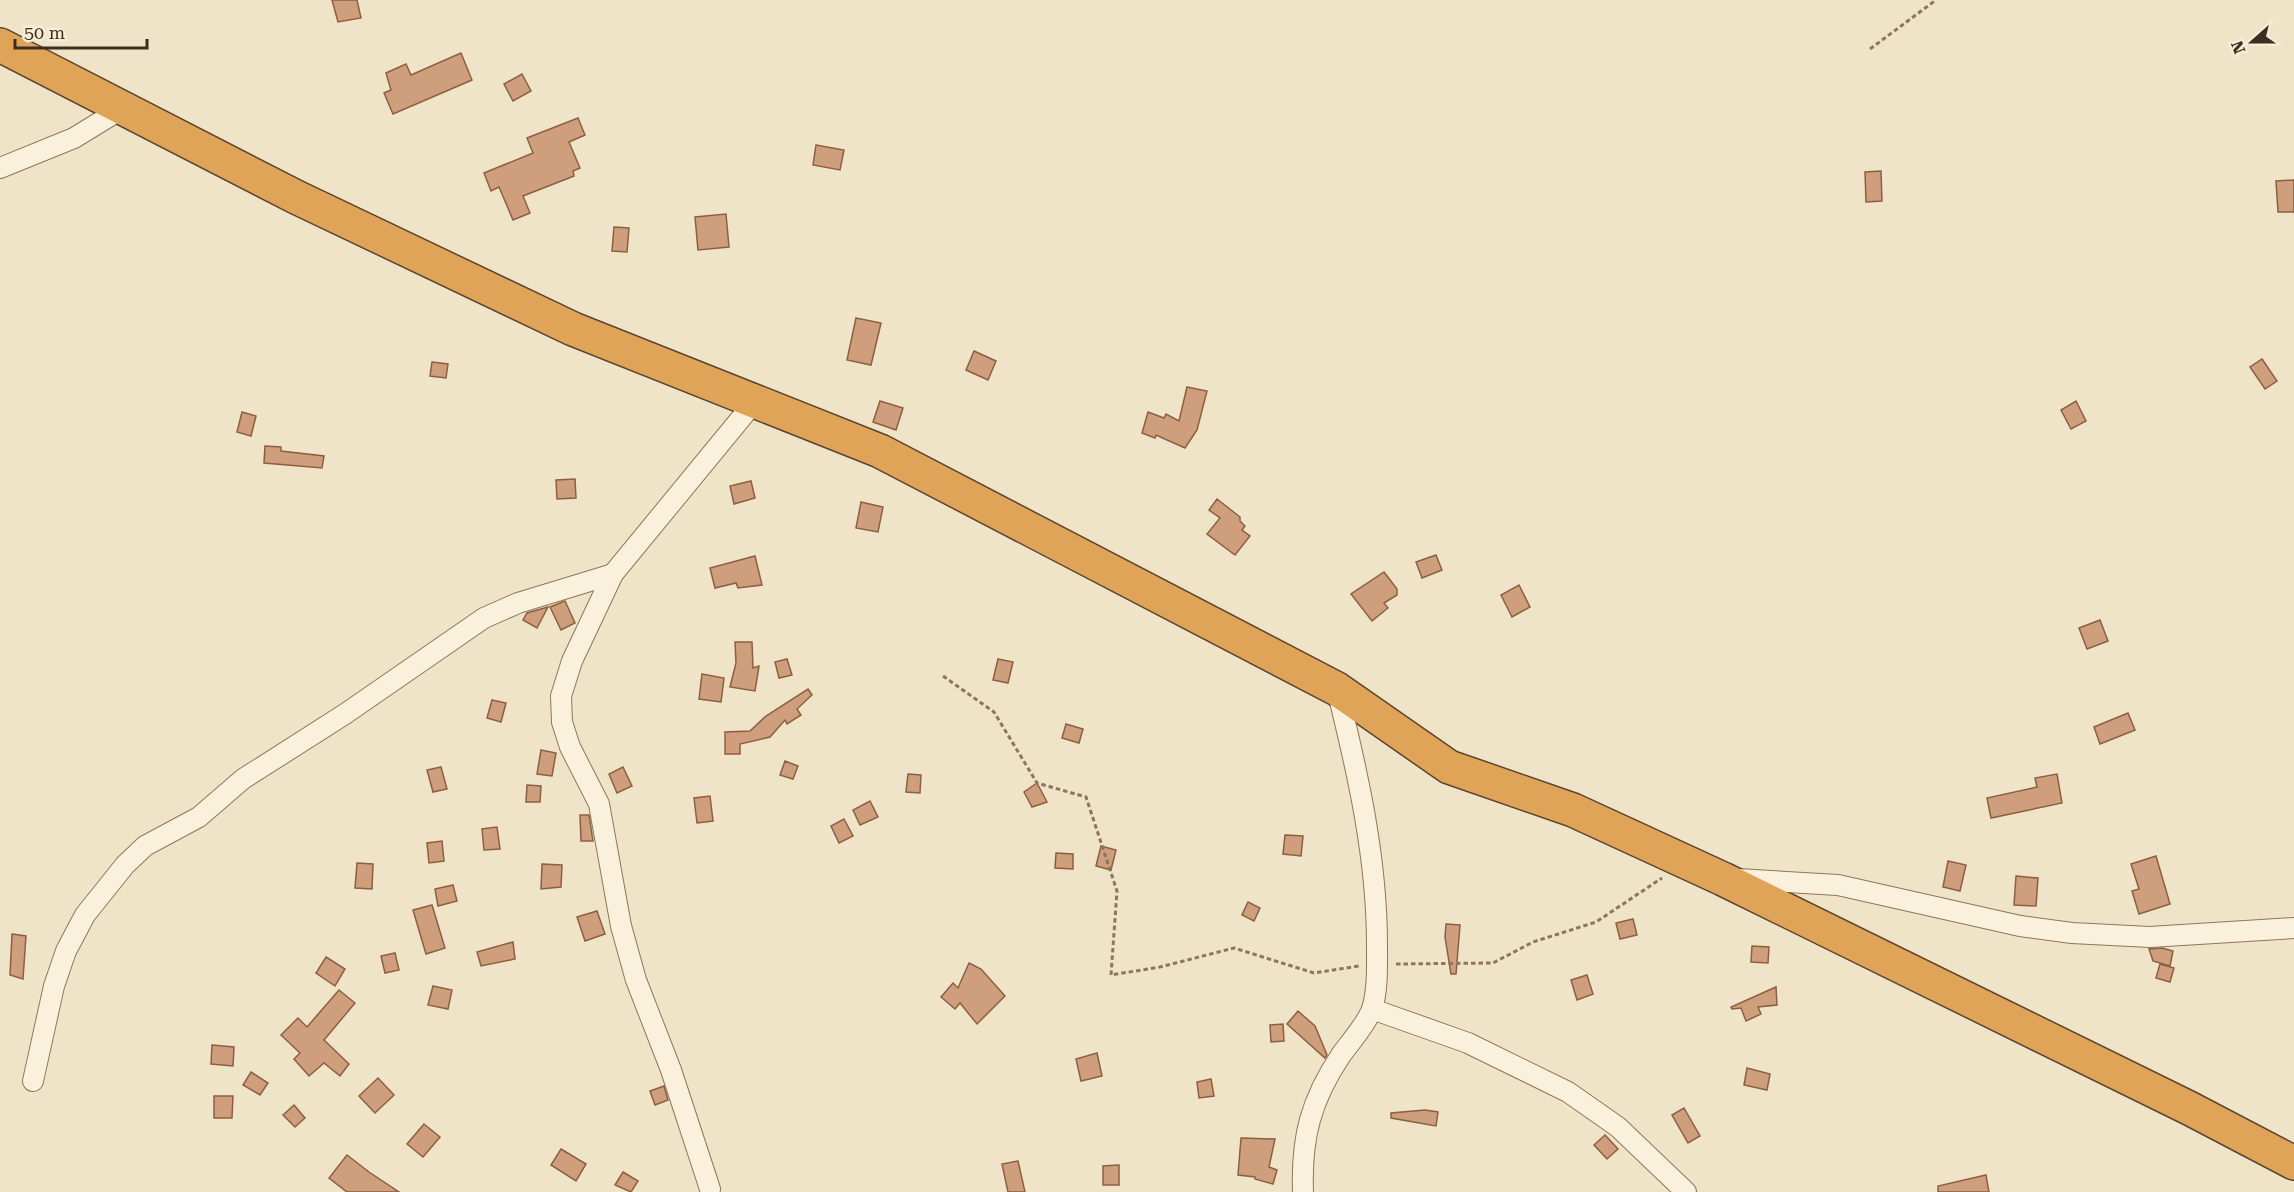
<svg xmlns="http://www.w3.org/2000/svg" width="2294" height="1192" font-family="'Roboto Serif',serif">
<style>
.building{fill:#cf9f7d;stroke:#8d5f41;stroke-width:1.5}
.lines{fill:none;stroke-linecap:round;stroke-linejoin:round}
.street-casing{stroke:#8d765c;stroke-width:22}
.highway-casing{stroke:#5b4430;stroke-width:36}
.path{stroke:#8d765c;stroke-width:3;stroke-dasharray:4.5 3;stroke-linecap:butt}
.street{stroke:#faf1dc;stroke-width:20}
.highway{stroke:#e0a458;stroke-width:33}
</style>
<rect width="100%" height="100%" fill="#f0e4c8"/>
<g class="building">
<path d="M332,0H357L361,18L338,22Z"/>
<path d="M461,53L472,80L393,114L384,93L391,90L386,73L406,64L411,75Z"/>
<path d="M522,74L531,91L513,101L504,84Z"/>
<path d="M578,118L585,135L569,142L580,168L573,171L574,176L523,196L530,213L513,220L499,187L491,191L484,173L533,153L527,138Z"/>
<path d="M816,145L844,150L840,170L813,165Z"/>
<path d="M1881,171L1882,201L1866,202L1865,172Z"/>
<path d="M2294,180V212H2278L2276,181Z"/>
<path d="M726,214L729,247L698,250L695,217Z"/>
<path d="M614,227L629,228L627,252L612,251Z"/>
<path d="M856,318L881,323L871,365L847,360Z"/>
<path d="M974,351L996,361L988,380L966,370Z"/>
<path d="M2262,359L2277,381L2265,389L2250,367Z"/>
<path d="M432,362L448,364L446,378L430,376Z"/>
<path d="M1187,387L1207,391L1197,430L1185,448L1156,435L1155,438L1142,433L1148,412L1164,418L1166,414L1179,421Z"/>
<path d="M880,401L903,408L896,430L873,422Z"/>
<path d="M2076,401L2086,421L2071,429L2061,410Z"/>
<path d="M242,412L256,416L251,436L237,432Z"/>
<path d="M265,446L281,447V451L324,456L322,468L264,463Z"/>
<path d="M575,479L576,498L557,499L556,480Z"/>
<path d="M751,481L755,498L734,504L730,486Z"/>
<path d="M1217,499L1240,517V521L1245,526L1242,530L1250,536L1235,555L1207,534L1220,518L1209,510Z"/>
<path d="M861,502L883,507L878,532L856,528Z"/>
<path d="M1436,555L1442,570L1422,578L1416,562Z"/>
<path d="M755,556L762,585L738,588L736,583L715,588L710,568Z"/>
<path d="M1384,572L1397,589V595L1384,603L1388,608L1372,621L1351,594Z"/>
<path d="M1519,585L1530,607L1512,617L1501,595Z"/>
<path d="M565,601L575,623L561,630L550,607Z"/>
<path d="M548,607L537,628L523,620L527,613Z"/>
<path d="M2100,620L2108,641L2087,649L2079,628Z"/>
<path d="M735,642H752L753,668L759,666L755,691L730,687L736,663Z"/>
<path d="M787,659L792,675L779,678L775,662Z"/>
<path d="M998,659L1013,662L1008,683L993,680Z"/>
<path d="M702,674L724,678L721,702L699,699Z"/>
<path d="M808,689L812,695L797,709L801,715L787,724L785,720L770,737L740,744V754H725V732L750,731L766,716Z"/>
<path d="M492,700L506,703L501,722L487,718Z"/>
<path d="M2128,713L2135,730L2100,744L2094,727Z"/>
<path d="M1066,724L1083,729L1079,743L1062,738Z"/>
<path d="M541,750L556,753L552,776L537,774Z"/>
<path d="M785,761L798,766L793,779L780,775Z"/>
<path d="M441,767L447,789L433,792L427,770Z"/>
<path d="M623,767L632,786L617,793L609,774Z"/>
<path d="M908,774L921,775L920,793L906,792Z"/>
<path d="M2057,774L2062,803L1991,818L1987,798L2037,787L2035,778Z"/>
<path d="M1037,783L1047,802L1032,807L1024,792Z"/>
<path d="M527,785L541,786L540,802H526Z"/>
<path d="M710,796L713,821L697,823L694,798Z"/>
<path d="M870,801L878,817L860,825L853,810Z"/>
<path d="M580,815H589L593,841H581Z"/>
<path d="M844,819L853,836L839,843L831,826Z"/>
<path d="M497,827L500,849L484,850L482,829Z"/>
<path d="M1285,835L1303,836L1301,856L1283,854Z"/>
<path d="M442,841L444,861L429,863L427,843Z"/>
<path d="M1101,846L1116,850L1111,870L1096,866Z"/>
<path d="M1056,853L1073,854V869L1055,868Z"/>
<path d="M2156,856L2170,904L2139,914L2132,891L2139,889L2131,864Z"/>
<path d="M1948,861L1966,865L1960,891L1943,887Z"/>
<path d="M357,863L373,864L372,889L355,888Z"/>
<path d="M542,864L562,865L561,887L541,889Z"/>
<path d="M2016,876L2038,878L2036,906L2014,905Z"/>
<path d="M453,885L457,901L438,906L435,889Z"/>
<path d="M1248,902L1260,908L1254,921L1242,915Z"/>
<path d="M432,905L445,948L426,954L413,910Z"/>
<path d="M597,911L605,934L585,941L577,917Z"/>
<path d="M1633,919L1637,935L1620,939L1616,923Z"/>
<path d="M1446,924L1460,925L1456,974H1451L1445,937Z"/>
<path d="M12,934L26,936L23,979L10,975Z"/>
<path d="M513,942L515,959L481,966L477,952Z"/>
<path d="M1752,946L1769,947L1768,963L1751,962Z"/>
<path d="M2162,948L2173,951L2170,966L2153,961L2149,949Z"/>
<path d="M395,953L399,970L385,973L381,956Z"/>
<path d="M326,957L345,969L335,986L316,973Z"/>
<path d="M969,963L981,969L1005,996L977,1024L960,1003L955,1009L941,997L953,983L958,988Z"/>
<path d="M2160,964L2174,968L2170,982L2156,978Z"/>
<path d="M1587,975L1593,994L1577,1000L1571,980Z"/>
<path d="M433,986L452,990L448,1009L428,1005Z"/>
<path d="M1776,987L1777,1005L1758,1007L1761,1014L1746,1021L1741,1008L1732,1009L1731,1007Z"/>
<path d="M339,990L355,1003L324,1040L349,1064L340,1076L324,1063L309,1076L294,1059L300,1053L281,1035L298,1018L307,1027Z"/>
<path d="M1298,1011L1315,1026L1327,1055L1325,1058L1287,1024Z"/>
<path d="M1283,1024L1284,1041L1271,1042L1270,1025Z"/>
<path d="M212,1045L234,1047L233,1066L211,1064Z"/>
<path d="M1097,1053L1102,1076L1081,1081L1076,1059Z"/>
<path d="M1747,1068L1770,1074L1767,1090L1744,1085Z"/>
<path d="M251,1072L268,1083L260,1095L243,1085Z"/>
<path d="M378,1078L394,1095L375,1113L359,1096Z"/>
<path d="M1211,1079L1214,1096L1199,1098L1197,1082Z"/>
<path d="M664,1086L668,1100L655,1105L650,1091Z"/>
<path d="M214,1096H233L232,1118H214Z"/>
<path d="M294,1105L305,1118L295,1127L283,1115Z"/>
<path d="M1684,1108L1700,1136L1688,1143L1672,1115Z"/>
<path d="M1425,1110L1438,1112L1436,1126L1391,1118V1113Z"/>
<path d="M424,1124L440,1137L423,1157L407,1144Z"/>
<path d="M1605,1135L1618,1149L1607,1159L1594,1145Z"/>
<path d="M1241,1138L1275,1139L1269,1167L1277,1170L1273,1184L1255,1179V1177L1238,1175Z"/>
<path d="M561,1149L586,1164L576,1181L551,1165Z"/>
<path d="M347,1155L369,1172L399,1192H347L329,1178Z"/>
<path d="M1018,1161L1025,1192H1008L1002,1164Z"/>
<path d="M1119,1165V1185H1103V1166Z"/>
<path d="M623,1172L638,1181L631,1192L615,1185Z"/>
<path d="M1986,1175L1989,1192H1938V1186Z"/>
</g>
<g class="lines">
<defs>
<g id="street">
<path d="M0,168L74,138L123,108"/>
<path d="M1738,879L1838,885L2020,926L2072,933L2150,937L2294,928"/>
<path d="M1372,1009L1468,1043L1568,1092L1618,1127L1686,1192"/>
<path d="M33,1081L54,986L66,951L85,915L125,865L145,846L199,817L243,779L345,714L484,618L518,603L613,574"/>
<path d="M710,1189L671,1070L636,980L621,926L599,804L570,747L562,722L561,696L572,661L613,574L756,400"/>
<path d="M1303,1192C1301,1137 1311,1100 1341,1055C1351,1041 1366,1025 1372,1009C1378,990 1377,965 1377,945C1377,858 1358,774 1337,689"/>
</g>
<path id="highway" d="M0,45L296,197L573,329L880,451L1337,689L1449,767L1573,810L1723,879L2189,1108L2294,1163"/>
</defs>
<use href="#street" class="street-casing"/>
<use href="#highway" class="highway-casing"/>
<g class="path">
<path d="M1870,49L1936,0"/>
<path d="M943,676L994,712L1037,783L1086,797L1117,891L1111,975L1160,967L1234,948L1314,973L1359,966"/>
<path d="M1396,964L1493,963L1533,942L1596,922L1662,878"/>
</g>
<use href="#street" class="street"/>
<use href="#highway" class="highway"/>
</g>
<g transform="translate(2252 42) rotate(249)" stroke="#f7eed8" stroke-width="4.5" paint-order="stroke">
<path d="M0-4.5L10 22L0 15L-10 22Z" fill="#3d2e20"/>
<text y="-9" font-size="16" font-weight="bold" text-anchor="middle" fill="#3d2e20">N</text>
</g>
<path d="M15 39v9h132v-9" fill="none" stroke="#3d2e20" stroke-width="3"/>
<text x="24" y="39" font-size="18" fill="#3d2e20" stroke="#f7eed8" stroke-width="4.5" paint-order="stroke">50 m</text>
</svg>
